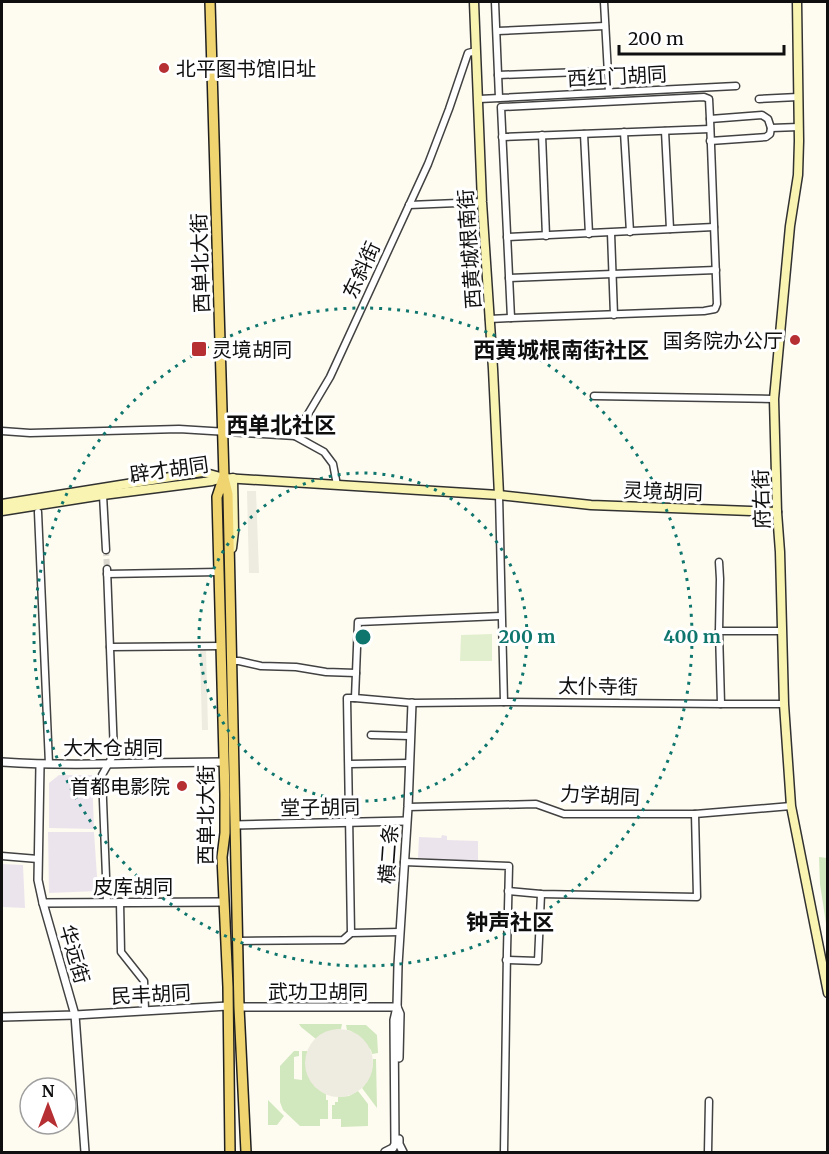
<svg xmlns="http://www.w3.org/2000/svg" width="829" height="1154" font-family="Merriweather,'Noto Sans SC',serif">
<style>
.industrial{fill:#ece4ed}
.green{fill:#d1e7bd}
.pitch{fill:#e2efce}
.plaza{fill:#eeebe0}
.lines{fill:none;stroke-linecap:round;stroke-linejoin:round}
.minor-tunnel{stroke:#dad8cf;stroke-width:6;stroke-dasharray:6 3;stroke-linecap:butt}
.minor-casing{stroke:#424242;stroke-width:9}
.tertiary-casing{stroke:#424242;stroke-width:10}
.secondary-casing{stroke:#313131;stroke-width:11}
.primary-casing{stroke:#202020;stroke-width:12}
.minor{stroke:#fff;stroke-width:6}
.tertiary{stroke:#fff;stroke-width:7}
.secondary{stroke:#f9f4b1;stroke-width:8}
.primary{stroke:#efd470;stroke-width:9}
.ring{fill:none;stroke:#0f766e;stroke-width:3;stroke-dasharray:3 6}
.poi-dot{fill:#b62f32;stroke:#fff;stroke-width:2}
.labels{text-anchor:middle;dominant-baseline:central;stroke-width:6;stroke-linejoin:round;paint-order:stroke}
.poi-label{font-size:20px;fill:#0f0f0f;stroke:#fff;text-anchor:start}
.street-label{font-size:20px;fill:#0f0f0f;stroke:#fff}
.quarter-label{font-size:22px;font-weight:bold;fill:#0f0f0f;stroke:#fff}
.centre{fill:#0f766e;stroke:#fff;stroke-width:3}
.ring-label{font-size:18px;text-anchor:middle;font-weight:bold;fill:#0f766e;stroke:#fff;stroke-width:6;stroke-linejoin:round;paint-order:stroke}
</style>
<rect width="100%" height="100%" fill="#fefcf1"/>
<g class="industrial">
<path d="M59,775H92L94,829L49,828V783Z"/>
<path d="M48,832H94L98,891L49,893Z"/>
<path d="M442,835L447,836V840L478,841V861L418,858L419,837L441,838Z"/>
<path d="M2,864L23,865L25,908L2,907Z"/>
</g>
<g class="green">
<path d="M819,857L827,858V930L820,884Z"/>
<path d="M299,1024H342L341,1029C331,1030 324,1033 316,1039L301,1027Z"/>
<path d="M346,1025H366L377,1035L378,1053L372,1054L371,1050L351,1031L347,1030Z"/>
<path d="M294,1051H299V1056L294,1057V1079L302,1080V1051H308C302,1070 310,1084 326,1094V1100H328V1119H320V1126H300L283,1110L280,1102V1066Z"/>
<path d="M373,1059H376L377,1108L362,1088C370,1080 373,1069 373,1059Z"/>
<path d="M358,1091L368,1104V1126L341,1127V1119H332V1105H335V1102H338V1097L349,1096Z"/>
<path d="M268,1100L284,1116L277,1125H268Z"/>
</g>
<path class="pitch" d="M492,634V661H460L461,635Z"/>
<g class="plaza">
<path d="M247,491H256L259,573H249Z"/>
<path d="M200,648H206L208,730H202Z"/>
<circle cx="339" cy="1063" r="34"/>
</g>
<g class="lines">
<path class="minor-tunnel" d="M106,550L107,569"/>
<defs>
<g id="minor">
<path d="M495,2L499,98"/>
<path d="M604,2L609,92"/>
<path d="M497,31L605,26"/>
<path d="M498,75L607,71"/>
<path d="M704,97L709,99L710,119L717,304L715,309L704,311L511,318L501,107Z"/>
<path d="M479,99L736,86"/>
<path d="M759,99L798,97"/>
<path d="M710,119L762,115L768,119L771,128L799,127"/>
<path d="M665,131L670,229"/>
<path d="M624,132L630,232"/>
<path d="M584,134L589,234"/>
<path d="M542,135L546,236"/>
<path d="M502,137L710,129"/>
<path d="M710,141L766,137L770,134L771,128"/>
<path d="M409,205L482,202"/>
<path d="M611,233L614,315"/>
<path d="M507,237L714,227"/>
<path d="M509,278L716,270"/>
<path d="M489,319L511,318"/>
<path d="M594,396L774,399"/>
<path d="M2,431L30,433L179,429L295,436L330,377L428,164L449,109L468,53L476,51"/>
<path d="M295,436L324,452L333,464L337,485"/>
<path d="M103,495L106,550"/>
<path d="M499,495L504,702"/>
<path d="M38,512L49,764"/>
<path d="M719,562L720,579L719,631L721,704"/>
<path d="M107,569L114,754L102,775L107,902"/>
<path d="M107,574L219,572"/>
<path d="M501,616L358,622L355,698L412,703L504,702L721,704H784"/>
<path d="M719,631H782"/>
<path d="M110,647L222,646"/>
<path d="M232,661H239L261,666L296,667L326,672L356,673"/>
<path d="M371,735L410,736"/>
<path d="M350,764L409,763"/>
<path d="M408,807L536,804L564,814H695L791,806"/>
<path d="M2,856L38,859"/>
<path d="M404,862L509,866L507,951L504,1152"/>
<path d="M508,891L541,894L697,897L695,814"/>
<path d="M120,902L121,952L144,981L145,1010"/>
<path d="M351,933L347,698H355"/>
<path d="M237,941L343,940L351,933L400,932"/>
<path d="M506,960L538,961L541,894"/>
<path d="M708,1152L709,1101"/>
</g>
<g id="tertiary">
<path d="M2,762C76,767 150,762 224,762"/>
<path d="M40,765L38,880L43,903L75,1015L85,1152"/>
<path d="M235,825L406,821"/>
<path d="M43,903L224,902"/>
<path d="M239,1007H397"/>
<path d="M397,1007L400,1014L399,1058"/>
<path d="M2,1017L75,1015L228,1006"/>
<path d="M399,1139V1144L403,1152"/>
<path d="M385,1152L393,1148L395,1144L394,1020L397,1007L398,965L408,807L412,703"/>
</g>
<g id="secondary">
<path d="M474,2L482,202L493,369L499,495"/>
<path d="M797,2L799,141L798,175L790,226L774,399L777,512L780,552L784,704L791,806L828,993"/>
<path d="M2,504L202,472L224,478L499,495L591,505L777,512"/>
<path d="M2,511L103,495L212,481L223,478"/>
<path d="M232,548L234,531L233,478"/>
</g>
<g id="primary">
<path d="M210,2L224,478L228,494L239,1007L246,1152"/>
<path d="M223,479L217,497L225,794V833L222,857L228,987L230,1152"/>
</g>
</defs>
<use href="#minor" class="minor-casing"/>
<use href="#tertiary" class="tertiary-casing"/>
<use href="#secondary" class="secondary-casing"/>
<use href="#primary" class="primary-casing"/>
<use href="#minor" class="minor"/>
<use href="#tertiary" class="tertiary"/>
<use href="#secondary" class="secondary"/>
<use href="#primary" class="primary"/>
</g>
<g class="ring">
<circle cx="363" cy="637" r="164"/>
<circle cx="363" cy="637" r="329"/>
</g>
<g class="poi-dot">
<circle cx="164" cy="68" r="6"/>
<circle cx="795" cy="340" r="6"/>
<rect x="191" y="341" width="16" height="16" rx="3"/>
<circle cx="182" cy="786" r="6"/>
</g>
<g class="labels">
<g class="poi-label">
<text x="176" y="68">北平图书馆旧址</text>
<text x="783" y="340" text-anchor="end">国务院办公厅</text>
<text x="212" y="349">灵境胡同</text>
<text x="170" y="786" text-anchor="end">首都电影院</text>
</g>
<g class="street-label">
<text transform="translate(617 76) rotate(-3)">西红门胡同</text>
<text transform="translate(469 249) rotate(-94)">西黄城根南街</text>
<text transform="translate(200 263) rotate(-92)">西单北大街</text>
<text transform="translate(361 270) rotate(-65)">东斜街</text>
<text transform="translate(169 469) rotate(-8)">辟才胡同</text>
<text transform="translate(663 491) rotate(2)">灵境胡同</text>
<text transform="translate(761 499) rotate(-92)">府右街</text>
<text transform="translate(598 686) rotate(1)">太仆寺街</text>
<text x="113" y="747">大木仓胡同</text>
<text transform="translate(600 795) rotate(3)">力学胡同</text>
<text transform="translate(320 807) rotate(-1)">堂子胡同</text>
<text transform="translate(205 815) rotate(-90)">西单北大街</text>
<text transform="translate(388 854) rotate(-86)">横二条</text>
<text x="133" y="886">皮库胡同</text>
<text transform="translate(75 954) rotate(74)">华远街</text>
<text x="318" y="991">武功卫胡同</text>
<text transform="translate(151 994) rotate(-3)">民丰胡同</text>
</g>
<g class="quarter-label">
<text x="561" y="350">西黄城根南街社区</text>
<text x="281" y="425">西单北社区</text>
<text x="510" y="922">钟声社区</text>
</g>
</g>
<circle cx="363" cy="637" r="9" class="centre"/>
<g class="ring-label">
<text x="527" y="643">200 m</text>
<text x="692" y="643">400 m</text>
</g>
<rect width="829" height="1154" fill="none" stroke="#0f0f0f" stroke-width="6"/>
<g transform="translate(48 1106)"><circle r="28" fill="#ffffff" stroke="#9f9f9f" stroke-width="1.5"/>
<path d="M0-4.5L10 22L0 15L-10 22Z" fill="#b62f32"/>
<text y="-9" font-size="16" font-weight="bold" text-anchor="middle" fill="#0f0f0f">N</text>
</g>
<path d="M619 45v9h165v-9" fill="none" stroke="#0f0f0f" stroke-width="3"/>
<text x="628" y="45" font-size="18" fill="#0f0f0f" stroke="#ffffff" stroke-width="4.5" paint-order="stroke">200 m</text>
</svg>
